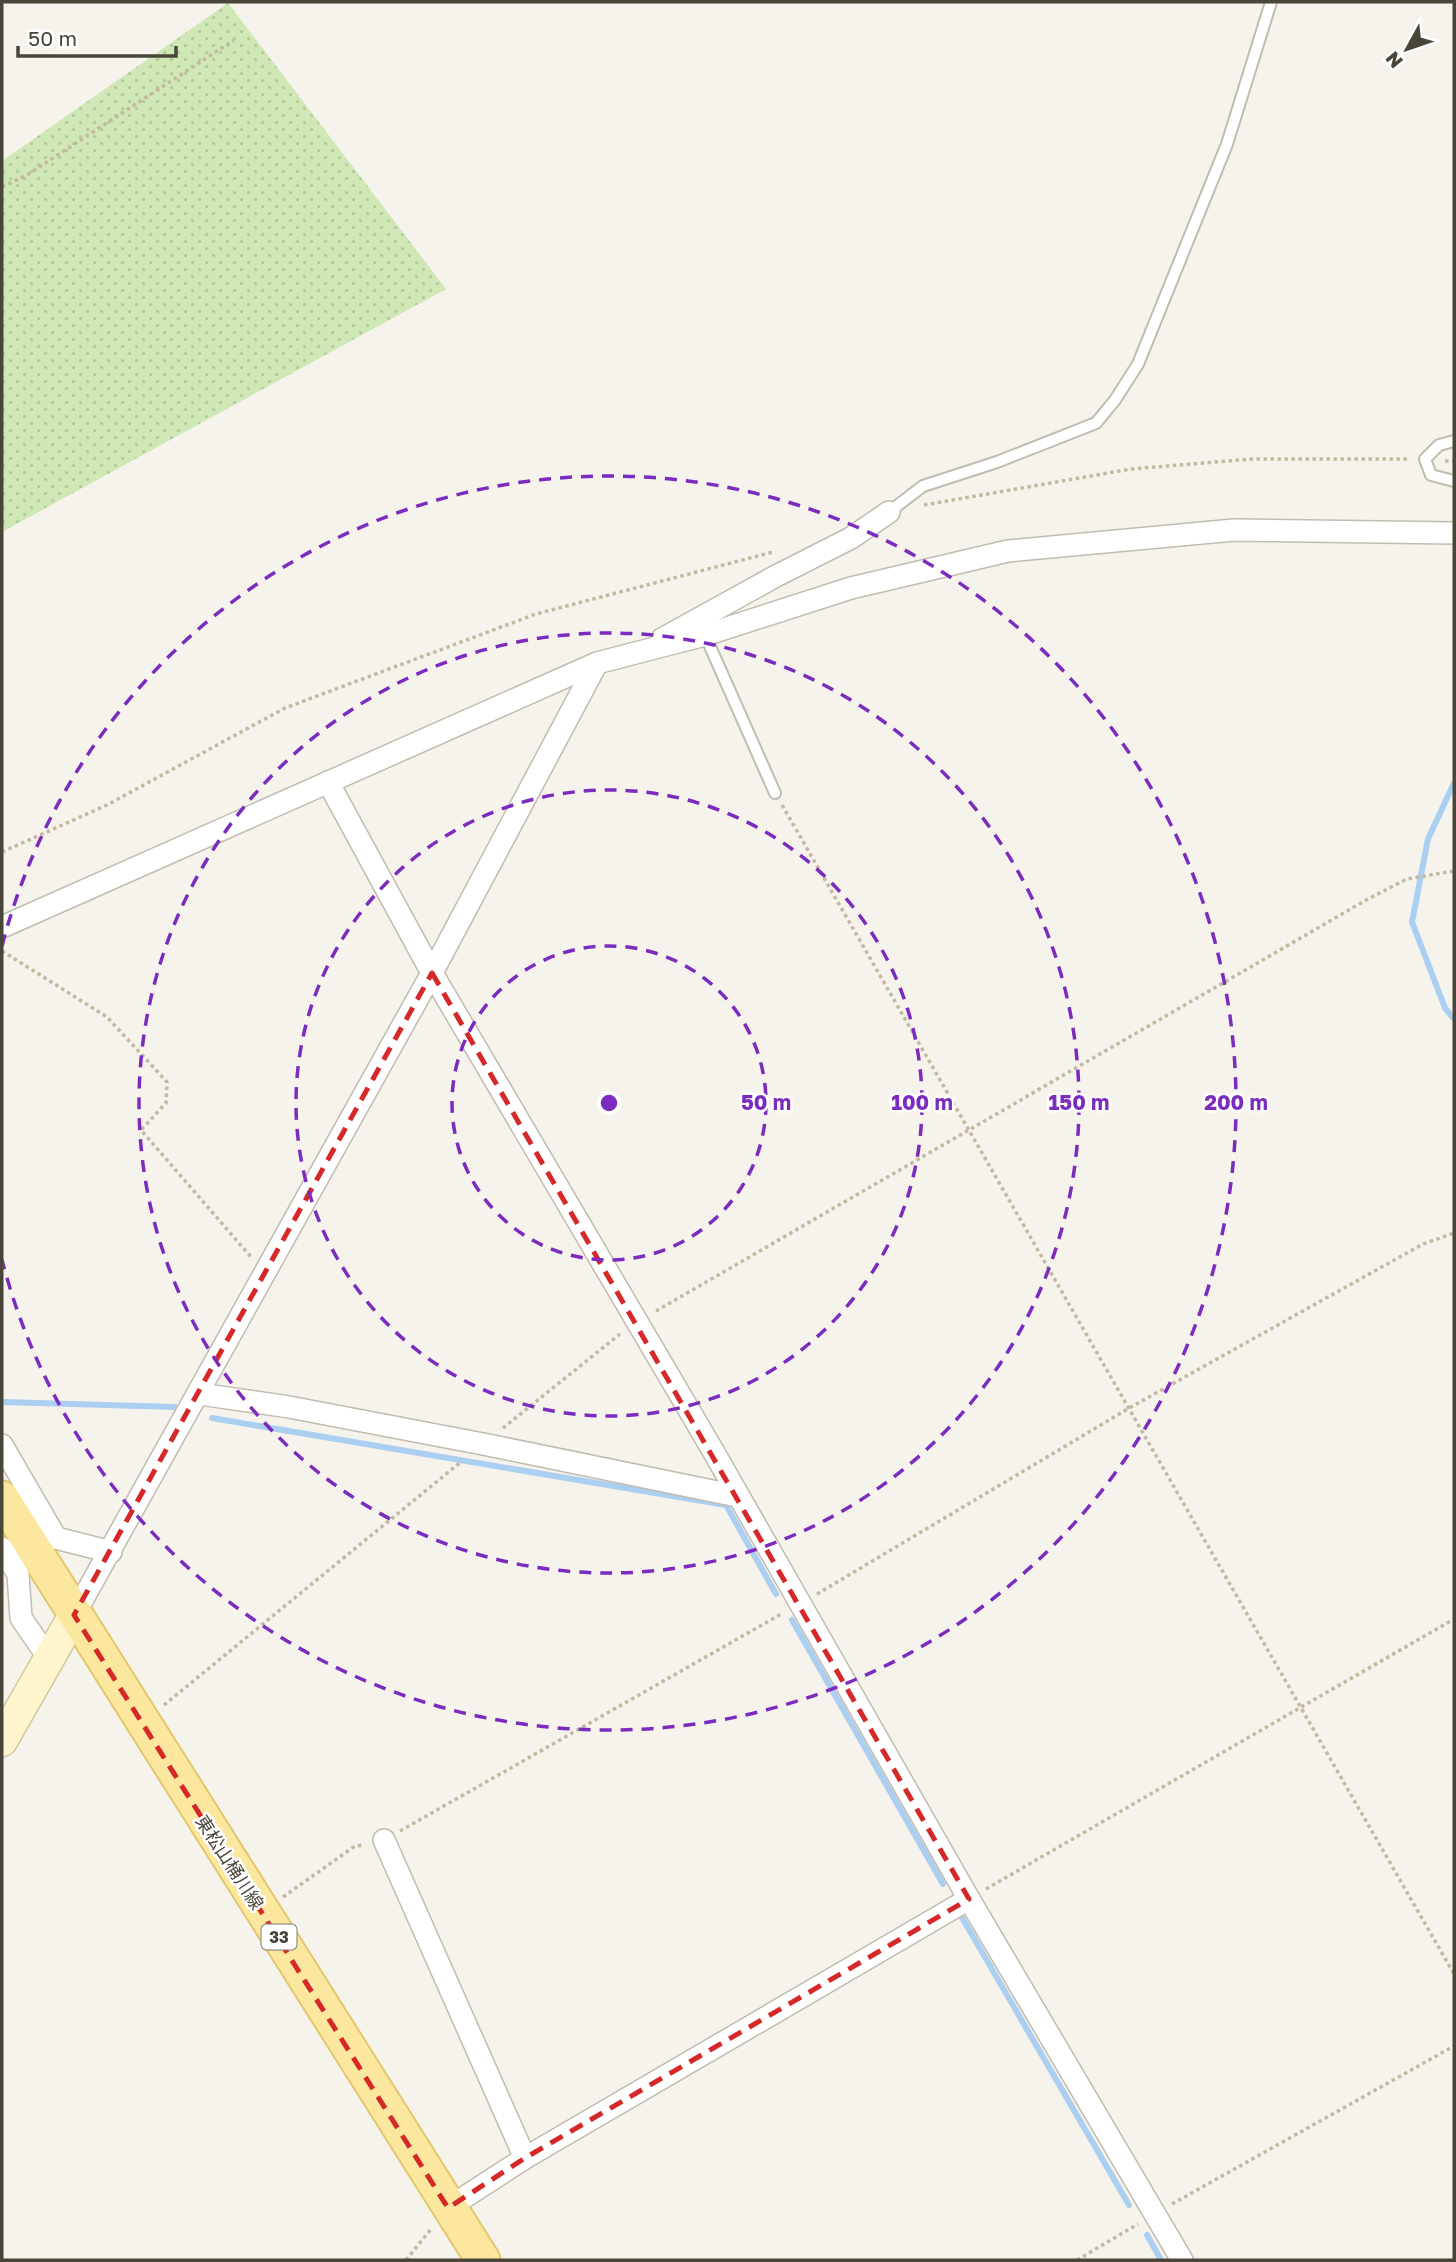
<svg xmlns="http://www.w3.org/2000/svg" width="1456" height="2262" font-family="'Golos Text','Noto Sans JP',sans-serif">
<style>
.grass{fill:url(#grass-dots)}
.lines{fill:none;stroke-linecap:round;stroke-linejoin:round}
.stream{stroke:#abcff0;stroke-width:6}
.lane-casing{stroke:#c1bcaf;stroke-width:14}
.street-casing{stroke:#c1bcaf;stroke-width:24}
.secondary-casing{stroke:#d4c99d;stroke-width:33}
.primary-casing{stroke:#e2c76d;stroke-width:37}
.path{stroke:#c3b9a0;stroke-width:3.5;stroke-dasharray:3.5 3.5;stroke-linecap:butt}
.lane{stroke:#fff;stroke-width:10}
.street{stroke:#fff;stroke-width:21}
.secondary{stroke:#fef5ce;stroke-width:30}
.primary{stroke:#fce79f;stroke-width:33}
.marked{fill:none;stroke:#d62828;stroke-width:5;stroke-dasharray:14 9;stroke-linejoin:round}
.ring{fill:none;stroke:#7b2cbf;stroke-width:3.5;stroke-dasharray:12 9}
.labels{text-anchor:middle;dominant-baseline:central;stroke-width:5;stroke-linejoin:round;paint-order:stroke}
.shield{fill:#fff;stroke:#807d74;stroke-width:2}
.shield-label{font-size:16px;font-weight:bold;fill:#4a4539}
.street-label{font-size:18px;fill:#4a4539;stroke:#fff}
.centre{fill:#7b2cbf;stroke:#fff;stroke-width:3.5}
.ring-label{font-size:21px;text-anchor:middle;font-weight:bold;fill:#7b2cbf;stroke:#fff;stroke-width:5;stroke-linejoin:round;paint-order:stroke}
</style>
<defs>
<pattern id="grass-dots" width="8" height="8" patternUnits="userSpaceOnUse" patternTransform="scale(1.75)"><rect width="8" height="8" fill="#cfe8b6"/><path d="M2 2h.1M6 6h.1" fill="none" stroke="#b3c89d" stroke-width="1.8" stroke-linecap="round"/></pattern>
</defs>
<rect width="100%" height="100%" fill="#f6f3ec"/>
<path class="grass" d="M228,3L446,289L2,532V161Z"/>
<g class="lines">
<g class="stream">
<path d="M1454,783L1428,839L1412,922L1445,1008L1454,1019"/>
<path d="M2,1402L175,1407"/>
<path d="M212,1418L726,1505L776,1594"/>
<path d="M792,1620L943,1884"/>
<path d="M960,1914L1129,2205"/>
<path d="M1147,2235L1161,2260"/>
</g>
<defs>
<g id="lane">
<path d="M1454,441L1439,445L1425,459L1431,475L1454,481"/>
<path d="M889,512L923,486L997,462L1096,423L1115,400L1138,364L1227,144L1271,2"/>
<path d="M705,635L775,793"/>
</g>
<g id="street">
<path d="M662,639L776,576L851,538L889,512"/>
<path d="M328,782L432,973L712,1449L969,1899L1182,2260"/>
<path d="M2,927L597,663L705,635L851,588L1008,551L1234,530L1454,533"/>
<path d="M200,1394L289,1407L483,1444L737,1496"/>
<path d="M2,1445L56,1538L111,1552"/>
<path d="M2,1548L18,1574L21,1618L50,1660"/>
<path d="M74,1615L432,973L597,663"/>
<path d="M384,1840L525,2158"/>
<path d="M448,2208L525,2158L969,1899"/>
</g>
<path id="secondary" d="M2,1741L74,1615"/>
<path id="primary" d="M2,1498L483,2260"/>
</defs>
<use href="#lane" class="lane-casing"/>
<use href="#street" class="street-casing"/>
<use href="#secondary" class="secondary-casing"/>
<use href="#primary" class="primary-casing"/>
<g class="path">
<path d="M2,187L27,175L234,40"/>
<path d="M1445,461H1454"/>
<path d="M924,505L1131,469L1252,459H1409"/>
<path d="M782,805L1454,1974"/>
<path d="M2,852L107,805L285,708L536,614L773,552"/>
<path d="M2,951L107,1017L167,1082L166,1103L141,1130L251,1257"/>
<path d="M656,1311L1368,899L1407,879L1454,871"/>
<path d="M503,1428L620,1334"/>
<path d="M817,1594L1131,1407L1423,1244L1454,1233"/>
<path d="M164,1705L462,1461"/>
<path d="M400,1831L783,1613"/>
<path d="M986,1889L1454,1619"/>
<path d="M283,1897L355,1846L364,1845"/>
<path d="M1172,2204L1454,2046"/>
<path d="M406,2260L431,2229"/>
<path d="M1077,2260L1138,2224"/>
</g>
<use href="#lane" class="lane"/>
<use href="#street" class="street"/>
<use href="#secondary" class="secondary"/>
<use href="#primary" class="primary"/>
</g>
<path class="marked" d="M432,973L969,1899L525,2158L448,2208L74,1615Z"/>
<g class="ring">
<circle cx="609" cy="1103" r="157"/>
<circle cx="609" cy="1103" r="313"/>
<circle cx="609" cy="1103" r="470"/>
<path d="M2 946A627 627 0 1 1 2 1260"/>
</g>
<g class="labels">
<rect class="shield" x="261.5" y="1924.5" width="35" height="25" rx="5"/>
<g class="shield-label">
<text x="279" y="1937">33</text>
</g>
<g class="street-label">
<text transform="translate(230 1862) rotate(57)">東松山桶川線</text>
</g>
</g>
<circle cx="609" cy="1103" r="10" class="centre"/>
<g class="ring-label">
<text x="766" y="1110">50 m</text>
<text x="922" y="1110">100 m</text>
<text x="1079" y="1110">150 m</text>
<text x="1236" y="1110">200 m</text>
</g>
<rect width="1456" height="2262" fill="none" stroke="#4a4539" stroke-width="7"/>
<g transform="translate(1407 49) rotate(230)" stroke="#ffffff" stroke-width="5" paint-order="stroke">
<path d="M0-5L12 26L0 18L-12 26Z" fill="#4a4539"/>
<text y="-10" font-size="19" font-weight="bold" text-anchor="middle" fill="#4a4539">N</text>
</g>
<path d="M18 46v10h158v-10" fill="none" stroke="#4a4539" stroke-width="3.5"/>
<text x="28" y="46" font-size="21" fill="#4a4539" stroke="#ffffff" stroke-width="5" paint-order="stroke">50 m</text>
</svg>
